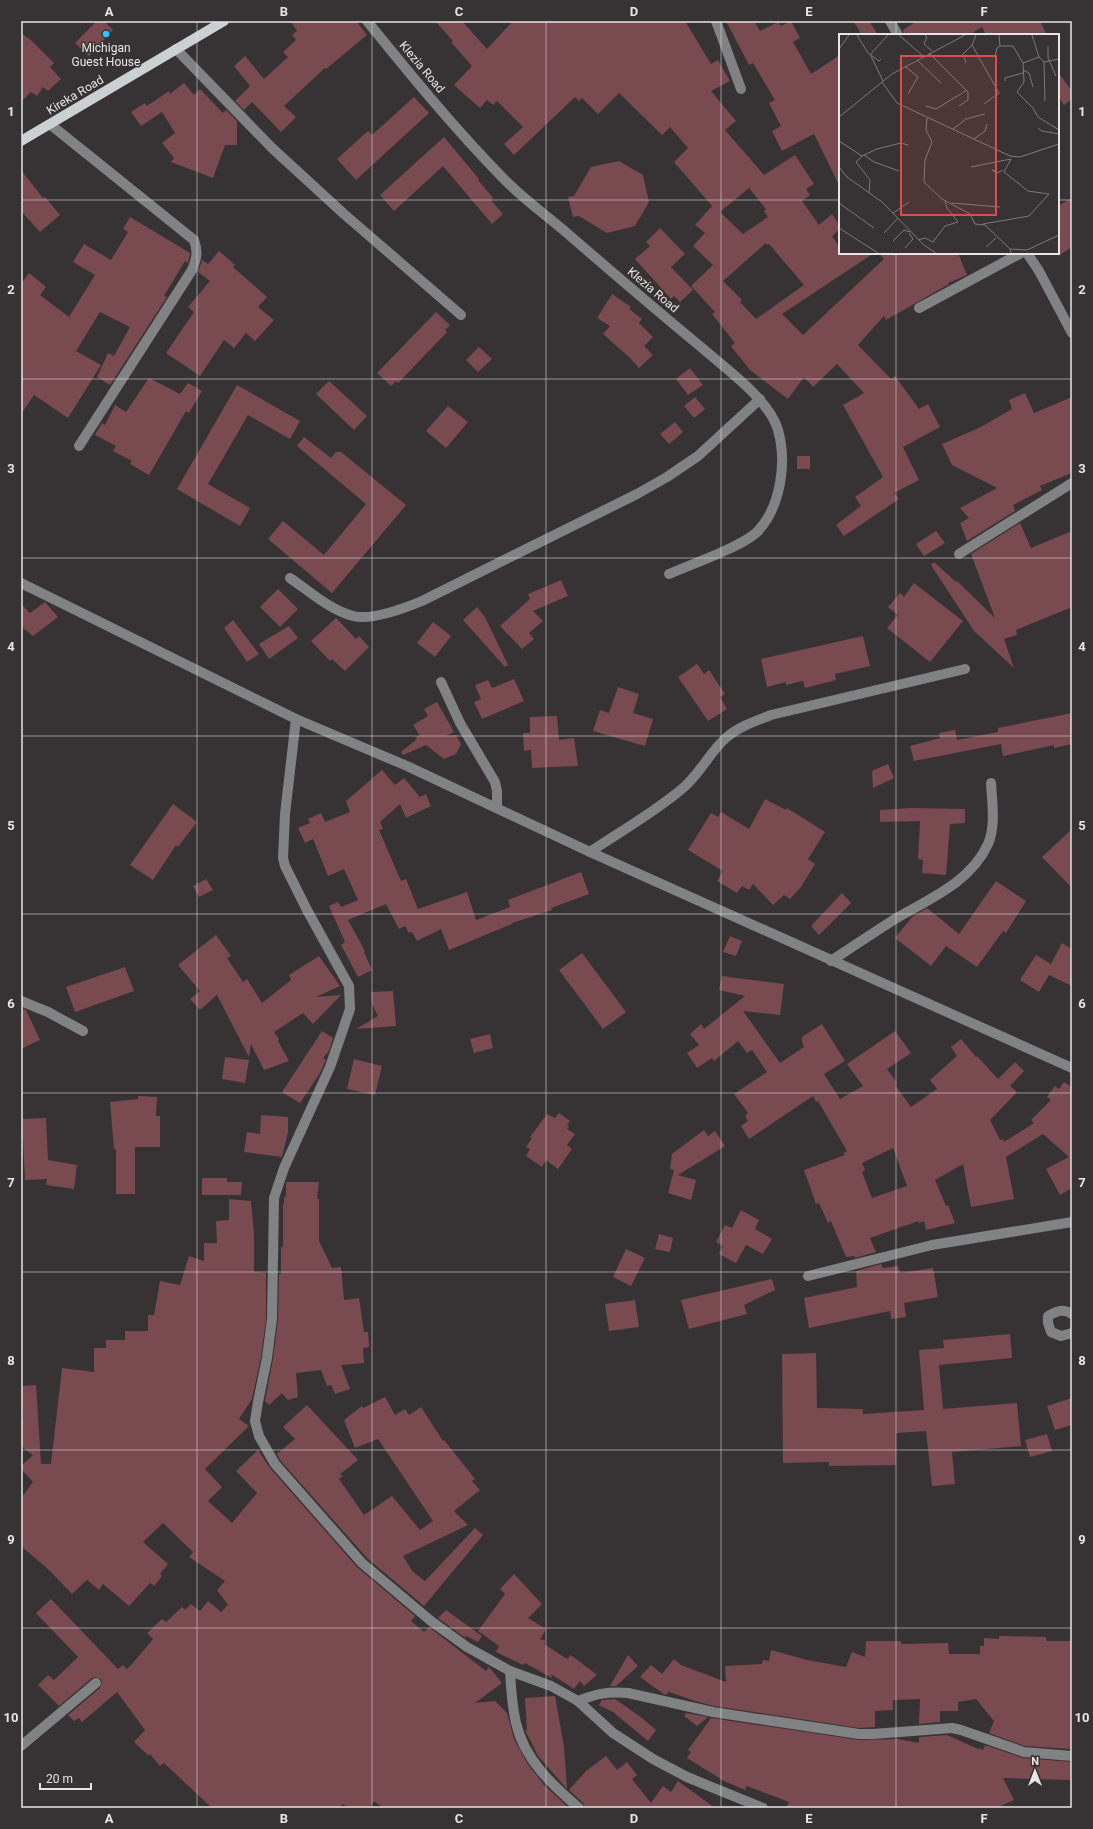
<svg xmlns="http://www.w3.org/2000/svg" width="1093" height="1829" font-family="Roboto,sans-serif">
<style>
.building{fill:#7a4a51;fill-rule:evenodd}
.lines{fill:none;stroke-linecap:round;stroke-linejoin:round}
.minor{stroke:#808283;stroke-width:10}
.major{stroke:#cbd0d2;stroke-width:10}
.grid{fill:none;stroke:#e8e5e5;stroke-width:1;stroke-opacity:0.55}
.poi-dot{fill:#26c9fe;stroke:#373233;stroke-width:1.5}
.labels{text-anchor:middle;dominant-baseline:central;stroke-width:3;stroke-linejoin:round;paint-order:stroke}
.poi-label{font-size:12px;fill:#e8e5e5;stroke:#373233}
.street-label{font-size:12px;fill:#e8e5e5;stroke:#373233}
.inset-road{fill:none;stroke:#7e7a7a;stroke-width:1}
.view{fill:#da4e4e;fill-opacity:0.15;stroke:#da4e4e;stroke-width:2}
.inset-edge{fill:none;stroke:#e8e5e5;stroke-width:2}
.neatline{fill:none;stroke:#e8e5e5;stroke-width:1.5}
.grid-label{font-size:13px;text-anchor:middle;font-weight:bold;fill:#e8e5e5}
</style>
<rect width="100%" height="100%" fill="#373233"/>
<g class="building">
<path d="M97,21H104L113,30L89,56L75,43Z"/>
<path d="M290,21H356L367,35L326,69L325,68L284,106L296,117L281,132L252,102L244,110L235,101L250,86L234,66L245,56L264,79L288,57L283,52L296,40L292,35L297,31Z"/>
<path d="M435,21H462L487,49L513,21H685L711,64L718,60L730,81L711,91L736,121L725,130L764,175L795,155L814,184L806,189L810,195L802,201L819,225L832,214L840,226V229L832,236L840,248V253H874L782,314L803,335L884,259L879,253H958L967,275L948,283L949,284L886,320L884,316L858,345L891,379L895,376L919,409L928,404L940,427L903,447L919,480L894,493L899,499L844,536L836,525L861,506L855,497L883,477L843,405L864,393L837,364L813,387L804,377L788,399L750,370L731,346L735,343L712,314L715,312L691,286L713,265L693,246L705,233L695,225L712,206L674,162L688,148L670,127L662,135L619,93L598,114L582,98L579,101L575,97L514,155L504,144L523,127L497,101L493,105L487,100L480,108L454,85L472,66L451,42L453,41ZM749,188L766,209L764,211L768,217L743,234L720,212ZM766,243L767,245L769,244L804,285L756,319L740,302L742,300L723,281Z"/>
<path d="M726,21H754L760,31L778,22L781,26L791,21L800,38L793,42L811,74L840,55V187L814,134L782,151L772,131L781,126L769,103L775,100L753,63L749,65Z"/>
<path d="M853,21H869L878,35H862Z"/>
<path d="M917,21H1040L1047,35H986L982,27L969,35H904L903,30Z"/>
<path d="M21,33L32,41L54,63L50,67L61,79L48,91L43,87L37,96L31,92L21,102Z"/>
<path d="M1058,72L1072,91V99L1064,105L1058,96Z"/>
<path d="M184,83L194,95L200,89L223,113L226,110L237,121V145H225L213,178L171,162L174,158L162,143L175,133L162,112L141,126L131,112L145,103L147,106L169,91L170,94Z"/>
<path d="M414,97L429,113L356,180L337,159L368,131L372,135Z"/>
<path d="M444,137L479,179L478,180L493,198L491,200L503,214L492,224L443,166L394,211L380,195Z"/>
<path d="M619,161L643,175L649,202L635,226L607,233L579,216L573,217L568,197L574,196L591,167Z"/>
<path d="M21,170L43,198L45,197L60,215L40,232L21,211Z"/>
<path d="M1072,198V247L1058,256V206Z"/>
<path d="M130,217L190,253L188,263L185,261L164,296L167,297L110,385L97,377L108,353L114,356L130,327L100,312L76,351L101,365L68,418L34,395L21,414V284L29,273L46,287L40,295L69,317L95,275L73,262L84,244L111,260L128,232L123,229Z"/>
<path d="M660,228L685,254L671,267L693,290L680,302L674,296L671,299L635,259L650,246L646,242Z"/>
<path d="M219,251L235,265L233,267L267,297L258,307L274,320L255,341L246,333L234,348L224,340L200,376L166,353L194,312L188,307L210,281L198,272L202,260L208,264Z"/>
<path d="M612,294L631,307L629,309L642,319L639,323L653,337L644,346L653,355L639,368L629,357L603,334L610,326L597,318Z"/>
<path d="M436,312L450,325L445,330L447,332L398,383L396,381L391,386L377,373Z"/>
<path d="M479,347L492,359L478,372L466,360Z"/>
<path d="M690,368L703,385L688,395L676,379Z"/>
<path d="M149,378L180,394L188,383L202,391L189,413L186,411L149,475L130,464L132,461L113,451L116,446L95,435L102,423L105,425L115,405L126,412Z"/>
<path d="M329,381L367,416L354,430L316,394Z"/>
<path d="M237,385L300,421L290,439L248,415L208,484L250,508L240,526L177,489Z"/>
<path d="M1025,393L1034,413L1072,397V473L1040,486L1042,490L1013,505L1015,511L967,541L960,523L969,518L960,508L997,488L952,465L942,444L981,427L1012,409L1009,400Z"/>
<path d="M695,397L705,409L694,418L684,406Z"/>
<path d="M448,406L468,422L446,448L426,431Z"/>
<path d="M675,422L683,432L669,444L660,434Z"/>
<path d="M304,437L331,458L336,452H341L406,505L332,593L268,539L283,521L324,555L366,504L297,446Z"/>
<rect x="797" y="456" width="13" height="13"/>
<path d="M1020,523L1031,548L1072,531V607L1016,630L1017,635L1004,639L1014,668L974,631L931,565L934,562L956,582L957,581L995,618L971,554Z"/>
<path d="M936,531L945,543L924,556L916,544Z"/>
<path d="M561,580L568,596L533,611L543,621L529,633L534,639L522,649L500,626L530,599L528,594Z"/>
<path d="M914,583L963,621L930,662L887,628L898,615L888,607L900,593L904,597Z"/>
<path d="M278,589L298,609L280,627L260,607Z"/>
<path d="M45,602L58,617L33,636L21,626V604L30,613Z"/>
<path d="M477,607L485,617L508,665L505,667L463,620Z"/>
<path d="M336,618L356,639L359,636L369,647L345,671L332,659L330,661L311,641Z"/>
<path d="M233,620L259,654L247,662L224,628Z"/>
<path d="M433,622L451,636L435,657L417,643Z"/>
<path d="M289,626L298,638L269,659L259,644Z"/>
<path d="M863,636L870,666L835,674L836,680L805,688L803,681L786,685V682L767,687L761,659Z"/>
<path d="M697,664L704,674L709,670L725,694L720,697L727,709L708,721L678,677Z"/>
<path d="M514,679L524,701L482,719L474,702L481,699L475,685L488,680L492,688Z"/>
<path d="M618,687L639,694L633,713L653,719L645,746L593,731L600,710L609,713Z"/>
<path d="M437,702L454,732L446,736L456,735L461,744L456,754L444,759L426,745L403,755L401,752L417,739L415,737L420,736L413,725L428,716L424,709Z"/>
<path d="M1072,713V744L1054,748V745L1003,756L1001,744L914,761L910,746L940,738L939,733L955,730L957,740L998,732V728Z"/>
<path d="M557,716L559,740L574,738L578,766L532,768L531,750L524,751L523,733H530V717Z"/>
<path d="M888,764L894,778L873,788L872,771Z"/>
<path d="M382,770L395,785L404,778L420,797L426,794L431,806L406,818L400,804L380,822L383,829L379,830L401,881L406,879L418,909L467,892L476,920L510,907L508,900L581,872L589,894L551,908L552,910L512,923V924L449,950L441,929L417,941L412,932L409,933L405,926L399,929L386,904L348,920L365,951L364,952L372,970L358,977L341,945L345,942L329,906L338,902L341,907L358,900L344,869L328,876L313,839L305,843L298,828L310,823L308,819L321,813L325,822L350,812L346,801Z"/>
<path d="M765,799L786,810L787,808L825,832L808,859L815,864L801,887L790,899L784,895L773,905L753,884L749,890L742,886L737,893L717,881L723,871L688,850L711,813L718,817L721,812L749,829Z"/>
<path d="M173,804L197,822L178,847L176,845L153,880L130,865Z"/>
<path d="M911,808L965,809V823L950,824L946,875L922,873L923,860L918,859L920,821L880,822V810Z"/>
<path d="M1072,829V888L1042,857Z"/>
<path d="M206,879L213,890L199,897L193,886Z"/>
<path d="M996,881L1026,901L1006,933L1003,931L977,967L946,946L931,966L895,938L912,917L927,908L959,934Z"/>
<path d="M842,893L851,903L819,935L811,926Z"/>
<path d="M216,935L231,956L227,958L243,982L247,979L262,1003L291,980L289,975L319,956L340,986L316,997L341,995L313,1024L303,1013L274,1032L279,1039L278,1041L289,1061L264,1070L251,1044L249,1057L217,995L200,1010L190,999L200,991L178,965Z"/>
<path d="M730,936L742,941L736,956L723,952Z"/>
<path d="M1062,943L1072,949V986L1049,975L1039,992L1020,980L1036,955L1051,964Z"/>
<path d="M582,953L626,1012L603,1029L559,970Z"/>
<path d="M125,967L134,991L75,1012L66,987Z"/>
<path d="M722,976L784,984L780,1015L743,1011L780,1063L804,1047L802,1042V1037L822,1024L845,1061L824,1074L840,1099L863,1086L847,1064L895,1031L911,1053L887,1069L897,1083L895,1085L911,1107L937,1089L930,1080L957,1056L951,1047L961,1039L976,1057L977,1056L998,1079L1015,1062L1024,1071L1010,1086L1017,1092L990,1120L1000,1140L1003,1139L1004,1142L1034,1123L1031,1120L1051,1100L1047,1097L1055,1086L1059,1089L1064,1082L1072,1087V1188L1060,1195L1046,1169L1069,1157L1043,1134L1006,1157L1014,1199L971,1207L963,1164L935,1180L946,1206L948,1205L955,1223L926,1230L924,1221L919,1223L918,1221L870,1238L876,1252L855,1258V1256L846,1257L831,1221L828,1223L819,1203L816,1204L804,1170L845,1155L843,1153L847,1151L818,1101L816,1102L813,1096L749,1139L741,1126L748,1121L745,1116L748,1113L734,1094L767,1072L752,1050L747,1053L738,1041L714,1061L712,1058L697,1068L687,1053L699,1045L690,1034L701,1024L704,1029L745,996L719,990ZM893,1148L907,1186L872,1198L862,1172L865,1170L862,1163Z"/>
<path d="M393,991L396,1026L356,1029L378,1016L372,1004L371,992Z"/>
<path d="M21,1008L26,1010L40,1040L21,1049Z"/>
<path d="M322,1031L333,1038L329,1051L323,1058L326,1060L320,1073L300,1103L282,1092Z"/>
<path d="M490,1034L493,1048L474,1053L470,1039Z"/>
<path d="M225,1057L249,1060L245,1083L222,1079Z"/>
<path d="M354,1059L382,1066L375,1095L347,1089Z"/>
<path d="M138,1096L157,1097L156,1116H160V1147H135V1194H116V1149H114L110,1102L138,1099Z"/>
<path d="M559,1113L570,1121L567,1125L569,1127L567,1129L575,1134L567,1145L572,1149L558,1169L546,1160L542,1167L526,1156L530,1149L526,1147L532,1138L530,1137L547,1114L555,1118Z"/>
<path d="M261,1115L288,1117V1132L282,1157L244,1152L247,1132L260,1134Z"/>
<path d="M46,1118L48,1160L77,1165L74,1189L46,1185L47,1179L25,1180L22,1119Z"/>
<path d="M704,1130L708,1136L715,1131L725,1146L678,1175L696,1180L691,1200L668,1193L674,1170L670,1169L672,1154Z"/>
<path d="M202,1178H227V1182H242L241,1195H202Z"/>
<path d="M286,1182H319L317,1199H319V1241L332,1268L341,1267L344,1300L359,1298L364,1332H368L369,1347L363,1348L364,1363L341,1365L350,1389L335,1394L331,1385L327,1386L321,1370L296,1373L298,1397L288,1400L282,1393L269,1405L265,1401L273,1359L278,1320L279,1274H281V1247H283V1204H284V1197H286Z"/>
<path d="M229,1199L251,1201L254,1233V1272L266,1273V1319L261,1357L252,1399L239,1419L249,1426L205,1469L222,1487L208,1501L232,1523L257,1493L236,1471L258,1450L270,1468L357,1567L415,1616L411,1621L424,1632L429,1627L486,1671L489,1667L502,1683L475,1703L495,1701L507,1713L514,1739L527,1763L544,1785L569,1808H383L374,1801L369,1808H348L343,1804L339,1808H212L164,1763L160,1766L150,1754L149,1756L134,1742L145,1730L117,1692L82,1722L79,1718L74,1721L68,1715L100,1688L102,1682L101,1679L95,1677L92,1678L59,1706L38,1685L48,1675L54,1680L78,1657L36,1613L51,1599L118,1669L123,1665L127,1669L133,1663L153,1639L147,1633L162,1619L166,1622L182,1607L185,1610L191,1604L200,1611L208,1601L221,1612L228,1605L217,1590L225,1581L189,1557L193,1552L163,1523L143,1542L168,1564L160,1574L162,1576L154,1586L150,1583L129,1606L103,1584L99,1590L87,1580L72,1594L49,1570L21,1546V1498L33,1482L21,1469V1466L33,1455L21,1446V1419H23L21,1386L36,1385L41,1464H51L62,1368L94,1372V1348H106V1340H125V1331H148V1315H154L160,1281L180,1285L189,1256L204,1261V1243H217L216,1221L229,1220Z"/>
<path d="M741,1210L759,1220L755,1229L772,1239L763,1254L746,1245L736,1263L719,1254L723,1246L716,1242L725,1225L732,1228Z"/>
<path d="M659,1234L673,1238L670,1252L655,1249Z"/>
<path d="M626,1249L645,1258L631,1286L613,1277Z"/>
<path d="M881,1264L883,1268L898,1266L900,1273L933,1268L938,1297L904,1303L906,1317L891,1319L890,1311L809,1328L804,1298L857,1287L856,1271Z"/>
<path d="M772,1279L775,1290L744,1305L747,1314L689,1329L681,1300Z"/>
<path d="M635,1300L639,1327L609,1331L605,1304Z"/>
<path d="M1010,1334L1012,1358L939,1365L943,1409L1017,1403L1021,1446L952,1452L955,1484L932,1486L926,1431L896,1433V1465L829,1466V1462L783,1463L782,1354L816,1353L817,1408L863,1409V1414L924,1410L919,1350L944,1348L943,1340Z"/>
<path d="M385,1397L395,1415L405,1409L409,1415L421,1407L443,1441L444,1440L475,1479L472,1481L480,1490L454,1511L468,1525L403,1556L413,1572L425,1581L475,1528L483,1535L424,1606L367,1558L280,1460L277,1454L295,1439L283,1427L307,1405L358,1460L340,1474L343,1476L339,1479L364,1515L392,1496L420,1530L433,1521L378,1439L355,1448L344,1420L362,1406L363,1408Z"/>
<path d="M1072,1398V1425L1055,1430L1047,1406Z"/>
<path d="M1047,1434L1052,1451L1030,1457L1025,1440Z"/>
<path d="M514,1574L542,1604L528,1618L546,1629L540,1639L546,1641L544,1644L567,1659L571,1655L597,1675L584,1686L580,1681L574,1689L551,1674L552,1678L525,1663L523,1665L496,1652L499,1646L478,1631L505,1594L500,1589Z"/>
<path d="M446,1610L482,1636L478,1642L464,1635L467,1639L438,1618Z"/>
<path d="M999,1636L1046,1637V1641H1072V1749L1025,1746L989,1733L994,1721L976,1699L958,1702V1711H940V1722L919,1724L920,1699L893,1700V1710L875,1711V1727L859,1728L714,1706L695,1701L669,1692L665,1695L640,1677L651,1665L662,1674L674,1659L681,1665L726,1682L725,1666L762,1664L763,1660L769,1661L771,1650L807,1660L846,1667L852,1652L865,1657L866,1641H901V1644L948,1643L949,1654H980V1646H984V1638L999,1639Z"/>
<path d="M628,1655L638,1666L616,1686H610Z"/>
<path d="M555,1696L564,1747L567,1789L538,1756L524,1728L527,1731L525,1698Z"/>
<path d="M615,1699L642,1718L656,1730L648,1741L613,1712L599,1705L602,1700Z"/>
<path d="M686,1713L708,1717L697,1726L684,1716Z"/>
<path d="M711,1718L859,1740L897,1739L919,1743V1737L947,1735L978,1749V1748L983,1750L985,1745L1023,1758L1072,1762V1780L1003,1778L1014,1800L996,1808H786L789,1802L747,1786L745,1790L724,1781L687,1758L691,1752L688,1750Z"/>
<path d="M606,1756L617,1770L627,1762L637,1775L632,1779L651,1803L663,1786L671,1792L678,1781L715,1808H585L583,1803L569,1790L586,1771Z"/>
</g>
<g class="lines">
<g class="minor">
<path d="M367,21C410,74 454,128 502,177C522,198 546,215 568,234C612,272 656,310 701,347C725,368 769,399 778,430C787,462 781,506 758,531C744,546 689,565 669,574"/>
<path d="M716,21L741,89"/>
<path d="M890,21L898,35"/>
<path d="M176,49L272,148L344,214L461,315"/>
<path d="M51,125L194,240C198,251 197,258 192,270L79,446"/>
<path d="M1027,253L1039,271L1072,333"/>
<path d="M919,308L1021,253"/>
<path d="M959,554L1072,483"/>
<path d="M290,578C309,591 330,610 353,616C372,621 405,608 422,601L637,494L667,477L698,456L760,399"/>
<path d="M21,583L296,719L407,766L590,852L1072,1068"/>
<path d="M441,682L460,723L495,782L497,791V807"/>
<path d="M296,719L285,814L283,858L285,866L307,910L349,986L350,1009L330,1067L284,1168L274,1198L272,1319L267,1358L258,1402L255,1421L259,1436L275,1464L362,1563L431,1621L467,1647L510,1671L551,1686L578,1701L613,1733L653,1759L687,1777L763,1808"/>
<path d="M590,852C621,831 655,812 683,788C701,773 710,751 727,737C740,726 756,721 771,715L965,669"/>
<path d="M831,961C852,947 873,933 895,919C929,899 971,882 988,844C996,826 992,802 991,783"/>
<path d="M21,1001L48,1012L83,1031"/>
<path d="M808,1276L932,1245L1072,1222"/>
<path d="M1072,1314C1063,1308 1057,1311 1048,1316V1323L1051,1332L1061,1336L1072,1333"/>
<path d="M510,1671C511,1689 512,1706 516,1723C524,1759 552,1785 579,1808"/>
<path d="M578,1701C595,1694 609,1691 628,1693L713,1712L859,1734H873L952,1728L961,1730L1024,1752L1072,1756"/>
<path d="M21,1746L96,1683"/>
</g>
<path class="major" d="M21,141L224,21"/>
</g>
<path class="grid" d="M197,21V1808M372,21V1808M546,21V1808M721,21V1808M896,21V35M21,200H840M1058,200H1072M896,253V1808M21,379H1072M21,558H1072M21,736H1072M21,914H1072M21,1093H1072M21,1272H1072M21,1450H1072M21,1628H1072"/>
<circle class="poi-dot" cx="106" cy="34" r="4"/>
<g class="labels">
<g class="poi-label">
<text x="106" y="48">Michigan<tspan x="106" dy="14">Guest House</tspan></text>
</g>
<g class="street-label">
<text transform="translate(422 67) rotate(50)">Klezia Road</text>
<text transform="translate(75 95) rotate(-31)">Kireka Road</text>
<text transform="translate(653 290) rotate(40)">Klezia Road</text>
</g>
</g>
<g transform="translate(839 34)">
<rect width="220" height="220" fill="#373233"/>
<path class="inset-road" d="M18,1L29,19L40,27L42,25M60,1L84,22M86,1L88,3L85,10L93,17M137,1L133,11L160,59L145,70M160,1L161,12H174L184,29L200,23L193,1M209,12V24L217,42M0,15L10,1M90,19L129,58V66L120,72M31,21L49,1M32,22L44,47M156,23L158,14L161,12M200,23L205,28L220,25M78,26L102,49M205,28L206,67M127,29L124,20L133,11M184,29L185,48L178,58L194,74L199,83L220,96M66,32L79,43L69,60M184,36L190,39L194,53M166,47V44L184,39M43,48L58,69L171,122L181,123L220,110M87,72L97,75L128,56M0,83L53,40L126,1M88,84L87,96L93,108L86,126L85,148L103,165L131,180L136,190L146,191L171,215L172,219M199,94L203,97L220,100M114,95L127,85L146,80M135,105L146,97L148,90M0,107L23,122M25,121L35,128L60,137M172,125L165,138L189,157L210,160M0,133L8,143L43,168L85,211L97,219M132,133L172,125M156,137L153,136L158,139L164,136M30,159L31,146L17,128L23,122L38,115L62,109L69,111M0,169L35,194M113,169L161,173M54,179L70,168M144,190L190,182L210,160M0,194L39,219M45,199L59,184M79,206L86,204L94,208L106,192L119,188L108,174L106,167M54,207L65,196L71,198M147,213L157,204M66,214L74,205L70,199M171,215L188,216L220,201"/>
<path class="view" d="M62,22H157V181H62Z"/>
<rect width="220" height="220" class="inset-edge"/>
</g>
<rect width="1093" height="1829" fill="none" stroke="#373233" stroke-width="44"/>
<g transform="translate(1035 1771)" stroke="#373233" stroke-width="3" paint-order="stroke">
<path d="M0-3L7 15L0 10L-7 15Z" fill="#e8e5e5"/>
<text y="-6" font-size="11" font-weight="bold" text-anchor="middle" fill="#e8e5e5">N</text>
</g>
<path d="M40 1783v6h51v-6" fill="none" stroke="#e8e5e5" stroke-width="2"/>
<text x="46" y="1783" font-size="12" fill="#e8e5e5" stroke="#373233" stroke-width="3" paint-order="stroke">20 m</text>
<rect x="22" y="22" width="1049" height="1785" class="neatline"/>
<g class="grid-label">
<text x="109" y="16">A</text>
<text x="284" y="16">B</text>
<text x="459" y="16">C</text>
<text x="634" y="16">D</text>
<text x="809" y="16">E</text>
<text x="984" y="16">F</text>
<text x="11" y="116">1</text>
<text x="1082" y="116">1</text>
<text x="11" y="294">2</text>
<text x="1082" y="294">2</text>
<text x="11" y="473">3</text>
<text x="1082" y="473">3</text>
<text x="11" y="651">4</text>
<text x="1082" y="651">4</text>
<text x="11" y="830">5</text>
<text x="1082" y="830">5</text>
<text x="11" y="1008">6</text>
<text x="1082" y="1008">6</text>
<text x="11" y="1187">7</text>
<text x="1082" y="1187">7</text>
<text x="11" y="1365">8</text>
<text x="1082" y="1365">8</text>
<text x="11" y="1544">9</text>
<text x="1082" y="1544">9</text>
<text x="11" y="1722">10</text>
<text x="1082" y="1722">10</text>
<text x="109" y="1823">A</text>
<text x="284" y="1823">B</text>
<text x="459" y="1823">C</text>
<text x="634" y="1823">D</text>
<text x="809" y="1823">E</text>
<text x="984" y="1823">F</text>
</g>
</svg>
